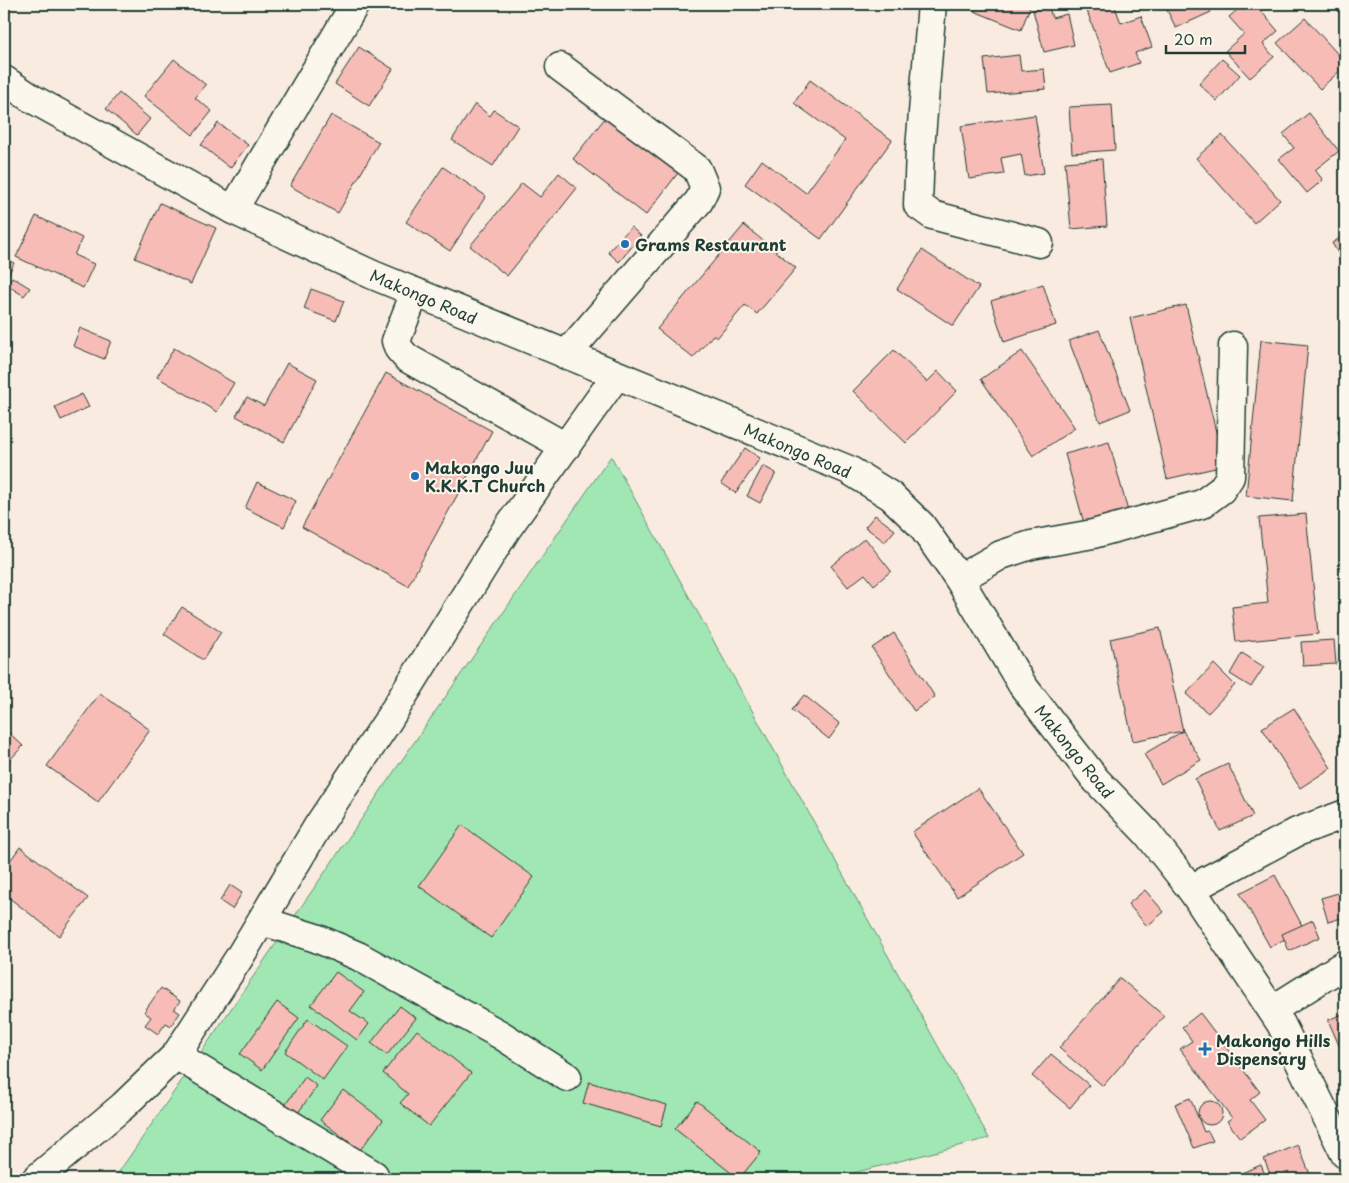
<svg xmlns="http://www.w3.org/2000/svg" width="1349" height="1183" font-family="'Playpen Sans',sans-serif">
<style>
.green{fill:#a1e7b3;stroke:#609274}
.building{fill:#f8bcb6;stroke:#1f3d34}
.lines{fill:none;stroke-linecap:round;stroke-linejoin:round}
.minor-casing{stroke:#1f3d34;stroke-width:31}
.minor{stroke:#fbf7ec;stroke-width:28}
.poi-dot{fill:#1f6fb2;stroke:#fbf7ec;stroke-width:2}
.labels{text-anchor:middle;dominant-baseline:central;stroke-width:4;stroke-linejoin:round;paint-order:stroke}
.poi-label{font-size:16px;font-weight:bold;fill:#1f3d34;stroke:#fbf7ec;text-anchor:start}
.street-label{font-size:16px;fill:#1f3d34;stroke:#fbf7ec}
</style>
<rect width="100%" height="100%" fill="#faebe1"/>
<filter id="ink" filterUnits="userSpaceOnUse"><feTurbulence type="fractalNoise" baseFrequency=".02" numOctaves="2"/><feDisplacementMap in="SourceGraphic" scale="10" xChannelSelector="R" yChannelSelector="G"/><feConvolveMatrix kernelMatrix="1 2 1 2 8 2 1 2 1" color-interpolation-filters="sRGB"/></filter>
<g filter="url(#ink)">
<path class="green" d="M611,456L989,1138L830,1179H114Z"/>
<g class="building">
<path d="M977,4H1031L1021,30L974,11Z"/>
<path d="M1109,4H1114L1121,23L1141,16L1152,47L1135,53L1139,63L1110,73L1087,11Z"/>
<path d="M1164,4H1207L1211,12L1176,28Z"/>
<path d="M1244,4H1255L1278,31L1263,44L1274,57L1250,78L1225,51L1244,34L1229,17Z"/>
<path d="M1049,7L1052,18L1067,14L1074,45L1044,52L1033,10Z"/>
<path d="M1305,18L1345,62V66L1320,89L1277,43Z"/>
<path d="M359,47L393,69L369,106L335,84Z"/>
<path d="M1019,55L1021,71L1044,69L1046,89L988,94L984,59Z"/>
<path d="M174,59L206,85L195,98L212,111L193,135L144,96Z"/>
<path d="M1222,59L1240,75L1217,101L1199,84Z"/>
<path d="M810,80L892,140L821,239L745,184L762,160L806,193L845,140L794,103Z"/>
<path d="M119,93L150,119L137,135L106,109Z"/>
<path d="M475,104L490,116L494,110L518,126L493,166L452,140Z"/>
<path d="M1112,105L1115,150L1072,153L1069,107Z"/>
<path d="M1309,113L1339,151L1315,170L1323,180L1307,193L1279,159L1294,148L1283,134Z"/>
<path d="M331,115L379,142L338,213L290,186Z"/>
<path d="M1035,115L1044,173L1025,176L1021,154L1001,158L1004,174L969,179L961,126Z"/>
<path d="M605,118L678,173L646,215L573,159Z"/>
<path d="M218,123L248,145L230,168L201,145Z"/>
<path d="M1222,135L1280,200L1254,223L1196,158Z"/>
<path d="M1102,159L1107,226L1071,229L1065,162Z"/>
<path d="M443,167L486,196L450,251L406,222Z"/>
<path d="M559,173L577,188L507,276L470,246L522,183L540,197Z"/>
<path d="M160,203L216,228L191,284L135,258Z"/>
<path d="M36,216L82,238L74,255L94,264L83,288L16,257Z"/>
<path d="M744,225L796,268L757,314L745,305L717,338L713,335L693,358L657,329Z"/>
<path d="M631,227L641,236L619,262L608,252Z"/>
<path d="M1345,235V265L1332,243Z"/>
<path d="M922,250L979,287L953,326L897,289Z"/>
<path d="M4,258L14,263L4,284Z"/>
<path d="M12,277L30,288L24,296L7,285Z"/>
<path d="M1043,284L1056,325L1004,342L991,301Z"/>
<path d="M311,289L344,301L336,321L304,309Z"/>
<path d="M1186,305L1224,466L1167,479L1130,318Z"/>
<path d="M80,328L111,341L104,359L73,346Z"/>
<path d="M1099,330L1130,410L1100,422L1069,341Z"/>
<path d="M1261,340L1308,345L1293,501L1246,496Z"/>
<path d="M174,348L234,383L217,412L157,377Z"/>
<path d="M894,350L927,382L938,371L957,391L906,443L853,391Z"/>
<path d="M1022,351L1075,428L1033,456L981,379Z"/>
<path d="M287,363L317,379L284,442L236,416L247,397L264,406Z"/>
<path d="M386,373L492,431L408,586L302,527Z"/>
<path d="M82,394L89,407L61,420L55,407Z"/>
<path d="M1345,429V469L1338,431Z"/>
<path d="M1109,442L1129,515L1085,527L1065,454Z"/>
<path d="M745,448L760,458L736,493L721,483Z"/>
<path d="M763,466L776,473L760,503L747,496Z"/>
<path d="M257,482L296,501L284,527L245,508Z"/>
<path d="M1306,514L1318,634L1236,642L1232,607L1268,603L1259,518Z"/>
<path d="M875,515L895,530L885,542L865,527Z"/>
<path d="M865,538L891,571L874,585L865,574L848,587L831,566Z"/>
<path d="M182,607L221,632L203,660L164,634Z"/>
<path d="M1160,628L1183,731L1133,741L1110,639Z"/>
<path d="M894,633L935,697L914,711L872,648Z"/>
<path d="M1334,640L1336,664L1303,666L1301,642Z"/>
<path d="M1242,653L1264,667L1251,687L1230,674Z"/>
<path d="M1214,664L1235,685L1208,713L1186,694Z"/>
<path d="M100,693L150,730L98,802L47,766Z"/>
<path d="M804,695L840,724L829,739L792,710Z"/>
<path d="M1294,708L1331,768L1300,788L1262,728Z"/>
<path d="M4,728L23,746L4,766Z"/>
<path d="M1183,731L1201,760L1161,784L1144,754Z"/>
<path d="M1228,764L1253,816L1220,831L1195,779Z"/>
<path d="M978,788L1023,853L957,897L912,832Z"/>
<path d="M462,825L534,877L491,938L419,886Z"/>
<path d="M20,847L88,898L59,936L4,894V869Z"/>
<path d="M1345,865V888L1338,867Z"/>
<path d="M1275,875L1304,929L1270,947L1240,893Z"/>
<path d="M230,885L242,893L232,909L220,901Z"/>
<path d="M1145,890L1164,912L1147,926L1128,904Z"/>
<path d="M1345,891V917L1328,922L1321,898Z"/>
<path d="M1313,920L1320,937L1289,951L1282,934Z"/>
<path d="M336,972L364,992L350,1011L369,1024L357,1040L311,1005Z"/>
<path d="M1120,978L1164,1016L1103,1086L1059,1048Z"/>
<path d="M161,988L180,1001L174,1009L180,1013L171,1026L166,1023L158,1034L145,1025L151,1017L144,1012Z"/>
<path d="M277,1002L299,1018L262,1070L240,1054Z"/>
<path d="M400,1006L416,1018L387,1055L371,1043Z"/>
<path d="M1200,1013L1260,1092L1250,1100L1265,1120L1240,1138L1227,1121L1232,1118L1180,1049L1192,1041L1182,1027Z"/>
<path d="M1345,1013V1059L1328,1020Z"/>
<path d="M308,1019L347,1046L323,1080L285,1052Z"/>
<path d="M417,1030L471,1073L429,1126L400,1103L408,1094L383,1073Z"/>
<path d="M1051,1054L1089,1085L1070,1108L1032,1076Z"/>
<path d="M305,1077L317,1086L295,1117L283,1108Z"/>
<path d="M589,1082L667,1105L661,1126L583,1103Z"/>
<path d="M343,1090L383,1120L360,1150L320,1120Z"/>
<path d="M1190,1098L1204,1132L1208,1131L1213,1141L1194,1148L1175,1104Z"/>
<path d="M697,1101L761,1152L739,1179L675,1129Z"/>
<circle cx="1210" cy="1113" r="12"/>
<path d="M1298,1145L1312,1179H1272L1264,1159Z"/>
<path d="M1261,1165L1267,1179H1235L1234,1176Z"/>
</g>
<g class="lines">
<defs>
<g id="minor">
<path d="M932,4L920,149L918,205L932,215L1039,243"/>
<path d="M560,67L697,169L705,188L699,201L566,355"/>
<path d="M4,80L31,98L233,210L373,275L849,470L891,496L921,525L959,579L1023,686L1096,780L1147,833L1191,889L1281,1024L1345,1154"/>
<path d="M233,210L355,4"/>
<path d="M415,292L396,341L399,349L407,358L566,447"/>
<path d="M959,579L1001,555L1031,545L1093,534L1202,504L1221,490L1230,477L1233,346"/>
<path d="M1191,889L1297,832L1345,814"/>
<path d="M262,921L316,938L358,956L501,1035L567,1077"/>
<path d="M1272,1010L1345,964"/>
<path d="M176,1055L374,1175"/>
<path d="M36,1179L123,1106L176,1055L239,958L318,826L387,722L506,530L616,376"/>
</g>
</defs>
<use href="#minor" class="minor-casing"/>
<use href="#minor" class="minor"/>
</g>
</g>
<g class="poi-dot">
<circle cx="625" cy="244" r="5"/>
<circle cx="415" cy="476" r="5"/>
<path d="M1202.5 1041.5h5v5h5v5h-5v5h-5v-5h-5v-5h5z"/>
</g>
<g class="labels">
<g class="poi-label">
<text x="635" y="244">Grams Restaurant</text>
<text x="425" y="467">Makongo Juu<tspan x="425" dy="18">K.K.K.T Church</tspan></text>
<text x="1216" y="1040">Makongo Hills<tspan x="1216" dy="18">Dispensary</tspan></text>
</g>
<g class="street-label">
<text transform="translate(424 296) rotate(23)">Makongo Road</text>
<text transform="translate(798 450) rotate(23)">Makongo Road</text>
<text transform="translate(1075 751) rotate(51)">Makongo Road</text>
</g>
</g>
<rect width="1349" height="1183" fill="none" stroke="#fbf7ec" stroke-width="20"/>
<rect x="10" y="10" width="1329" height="1163" fill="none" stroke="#1f3d34" stroke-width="2" filter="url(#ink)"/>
<path d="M1166 45v8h79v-8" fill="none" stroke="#1f3d34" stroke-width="2.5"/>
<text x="1174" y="45" font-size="15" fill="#1f3d34" stroke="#fbf7ec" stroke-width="4" paint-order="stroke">20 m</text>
</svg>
